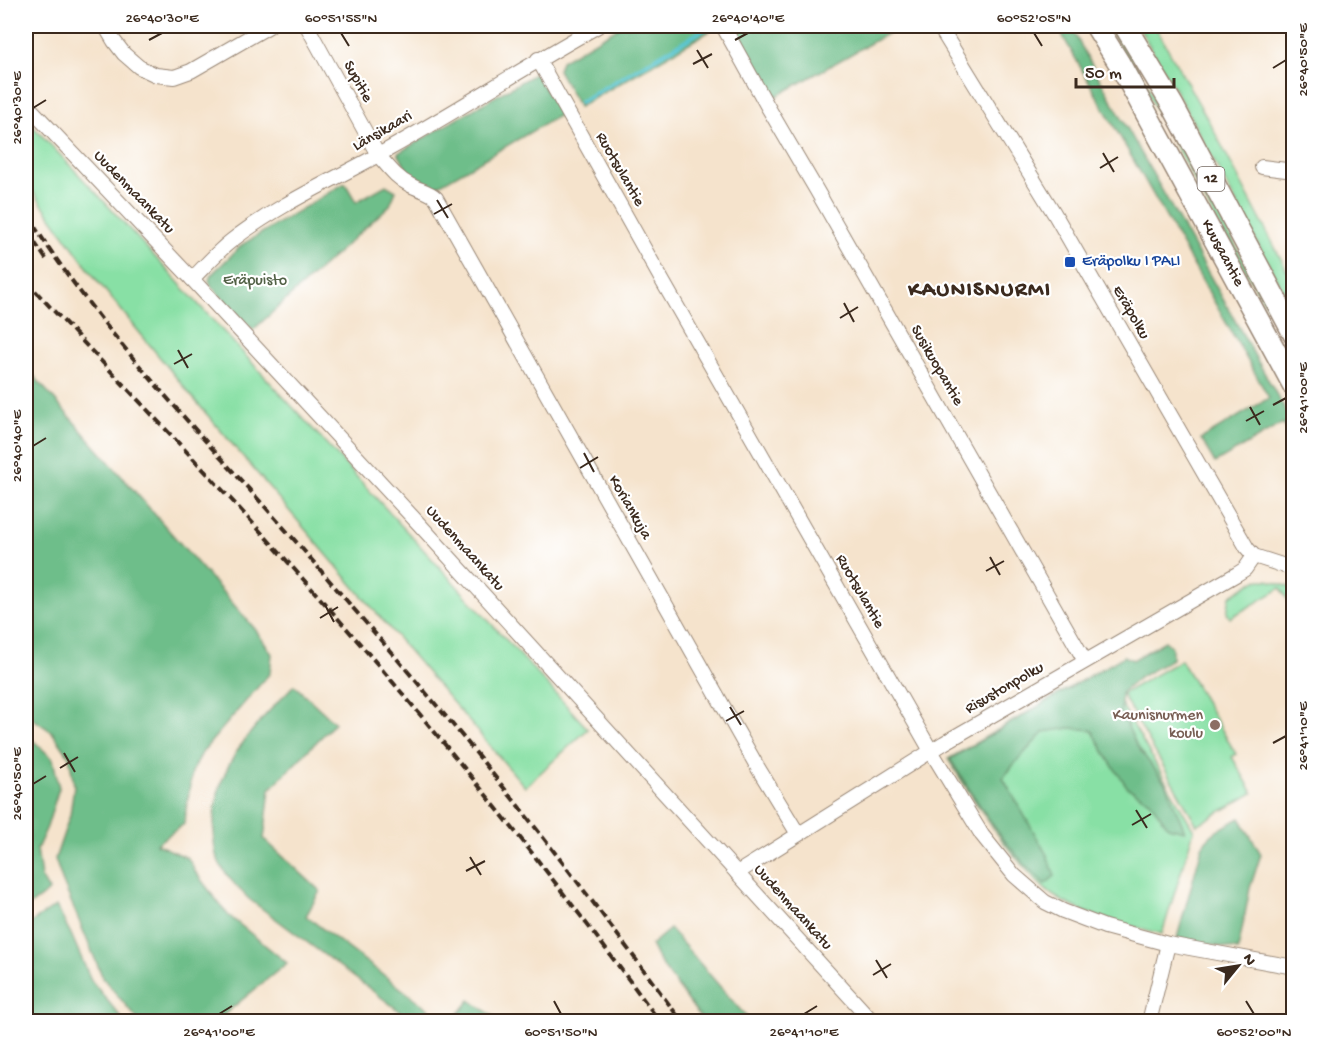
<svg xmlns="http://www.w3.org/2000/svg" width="1319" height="1047" font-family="'Gochi Hand',sans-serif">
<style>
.green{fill:#88e0a5;stroke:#628562;stroke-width:1.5}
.forest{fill:#6ebe8a;stroke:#547454;stroke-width:1.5}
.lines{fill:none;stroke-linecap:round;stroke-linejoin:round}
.stream{stroke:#59c5d2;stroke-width:4}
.minor-casing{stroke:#988675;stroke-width:16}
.primary-casing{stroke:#988675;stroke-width:24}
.minor{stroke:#fff;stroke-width:14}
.primary{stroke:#fff;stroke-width:21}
.rail{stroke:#3b2a1e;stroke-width:4;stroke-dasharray:9 4.5;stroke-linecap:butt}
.ticks{fill:none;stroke:#3b2a1e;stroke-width:2}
.transit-dot{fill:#1a4fb4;stroke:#fff;stroke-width:2}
.education-dot{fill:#8d6e63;stroke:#fff;stroke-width:2}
.labels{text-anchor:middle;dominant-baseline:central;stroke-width:4.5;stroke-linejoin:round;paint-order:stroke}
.shield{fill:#fff;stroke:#766a62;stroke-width:1.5}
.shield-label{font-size:15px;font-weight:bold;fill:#3b2a1e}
.street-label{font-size:16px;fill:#3b2a1e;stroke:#fff}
.transit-label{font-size:16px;fill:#164399;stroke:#fff;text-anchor:start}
.park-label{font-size:16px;fill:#526146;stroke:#fff}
.education-label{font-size:16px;fill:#785e54;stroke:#fff;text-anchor:end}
.district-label{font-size:22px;font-weight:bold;letter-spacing:1.5px;fill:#3b2a1e;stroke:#fff}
.neatline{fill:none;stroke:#3b2a1e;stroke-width:2}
.ticks-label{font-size:15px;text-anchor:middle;fill:#3b2a1e}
</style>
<rect width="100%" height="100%" fill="#fff"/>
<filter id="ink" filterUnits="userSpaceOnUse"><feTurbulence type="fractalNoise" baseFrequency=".0167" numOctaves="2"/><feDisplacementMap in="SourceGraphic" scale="12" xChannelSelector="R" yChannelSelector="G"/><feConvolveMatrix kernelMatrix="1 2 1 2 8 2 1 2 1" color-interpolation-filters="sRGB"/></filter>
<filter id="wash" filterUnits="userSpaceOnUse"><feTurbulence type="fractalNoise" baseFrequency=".008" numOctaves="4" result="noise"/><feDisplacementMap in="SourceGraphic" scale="24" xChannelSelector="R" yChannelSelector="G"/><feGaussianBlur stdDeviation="1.35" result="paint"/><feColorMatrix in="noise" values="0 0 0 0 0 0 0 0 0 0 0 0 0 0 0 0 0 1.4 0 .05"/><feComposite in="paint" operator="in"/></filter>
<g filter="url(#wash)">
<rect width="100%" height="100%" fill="#f5e3cc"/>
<g class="green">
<path d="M1108,26H1113L1129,52L1285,335L1284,336L1215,219L1146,91Z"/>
<path d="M1138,26H1155L1212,127L1293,282V310L1185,107Z"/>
<path d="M26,119L100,197L588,729L525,787L193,398L95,278L26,182Z"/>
<path d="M1260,580H1268L1293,588V609L1281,588L1230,618L1227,613L1230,596L1252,582Z"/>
<path d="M1181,660L1236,754L1232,757L1253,793L1197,825L1122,694Z"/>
<path d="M1101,669L1194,830L1162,934C1127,924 1086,917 1054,896C1044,890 1036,880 1028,871C996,837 973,798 948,759Z"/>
</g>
<g class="forest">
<path d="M621,26H707L710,31L579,107L558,70L561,61Z"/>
<path d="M734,26H901L775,97Z"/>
<path d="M1057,26H1070L1293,424V442L1283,423L1215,463L1201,439L1269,398Z"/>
<path d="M536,73L560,115L434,188L409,173L398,153Z"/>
<path d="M345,183L356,202L386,185L396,191L390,205L253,330L211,286L209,280L211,275L243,244Z"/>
<path d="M26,367L255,629L272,654L270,673L203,751L192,772L184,824L156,844L188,858L196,873L228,915L287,963L216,1021H139L103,978L62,880L55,859L70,815L74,785L69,756L52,732L26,714Z"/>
<path d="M1165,641L1172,647V659L1140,677L1121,693V712L1137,746L1165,783L1185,831L1168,827L1150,801L1128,788L1110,762L1092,730L1070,728L1044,732L1015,763L1003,778L1047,855L1055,876L1045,884C1005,849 979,804 950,759L1124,656L1133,660Z"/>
<path d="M294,685L335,723L270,789L264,839L320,891L306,916L444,1021H413L249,899C237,887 225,875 218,860C213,851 214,838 214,828C213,765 254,727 294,685Z"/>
<path d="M26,734L53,759L59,788L47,827L37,849L41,877L49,891L26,908Z"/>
<path d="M1240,818L1261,854L1250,888L1238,950L1177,938L1202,847C1210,832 1226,826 1240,818Z"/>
<path d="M56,906L71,934L91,980L124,1021H26V926Z"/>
<path d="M670,929L750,1021H703L659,961L651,945Z"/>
<path d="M470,1000L500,1021H453Z"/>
</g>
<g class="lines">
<path class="stream" d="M580,102L705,29"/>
</g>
</g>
<g filter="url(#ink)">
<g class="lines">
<defs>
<g id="minor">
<path d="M105,26L114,41L124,54L139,67L156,75L174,77L191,71L269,26"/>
<path d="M307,26L378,155C388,166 396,178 410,185C419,190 429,191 436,198L758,768L798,834"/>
<path d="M723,26L769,109L817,191L1085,661"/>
<path d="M939,26L1054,213L1247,548L1254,556L1294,569"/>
<path d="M538,59L663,282L931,751L982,835L1014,875L1045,902L1063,911L1105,927L1168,944L1294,967"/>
<path d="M26,104L192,279L419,524L873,1022"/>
<path d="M1262,167L1294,171"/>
<path d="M192,279C205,266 217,252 231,241C280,203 336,179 389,149C460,109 528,65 598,26"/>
<path d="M737,873L944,743L1237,574L1245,569L1254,556"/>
<path d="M1149,1022L1168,944"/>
</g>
<g id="primary">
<path id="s1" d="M1096,26L1119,63L1294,386"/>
<path d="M1125,26L1173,106L1294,334"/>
</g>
</defs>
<use href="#minor" class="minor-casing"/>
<use href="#primary" class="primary-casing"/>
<use href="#minor" class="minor"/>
<use href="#primary" class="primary"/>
<g class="rail">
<path d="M26,213C103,337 209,442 305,552C366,624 429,694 488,768C555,851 619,936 682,1022"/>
<path d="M26,230L46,259"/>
<path d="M26,281C118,380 213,477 303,579C429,720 548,869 660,1022"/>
</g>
</g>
</g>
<path class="ticks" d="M341,33L349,46M1034,33L1042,46M149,40L162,33M735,40L748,33M697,50L708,68M693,64L712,54M1273,68L1286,60M33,108L46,100M1103,153L1114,172M1100,168L1118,157M437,200L448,218M434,214L452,204M844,303L854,322M840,318L858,307M178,350L188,368M174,364L192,354M1273,405L1286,398M1250,407L1260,425M1246,421L1264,411M33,446L46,438M584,453L594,472M580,468L598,457M990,557L1000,575M986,571L1004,561M324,603L334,622M320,618L338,607M730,707L741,725M726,721L744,711M1273,743L1286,736M64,753L75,772M60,768L78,757M33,784L46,776M1136,810L1147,828M1132,825L1151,814M470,857L481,875M466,871L485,861M876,960L887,978M873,975L891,964M554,1001L561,1014M1246,1001L1254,1014M219,1014L232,1006M804,1014L817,1006"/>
<rect class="transit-dot" x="1064" y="256" width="12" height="12" rx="3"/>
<circle class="education-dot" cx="1215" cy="725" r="6"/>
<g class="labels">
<rect class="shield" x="1197.5" y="167" width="27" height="24" rx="4.5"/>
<g class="shield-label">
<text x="1211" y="179">12</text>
</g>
<g class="street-label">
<text transform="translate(357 82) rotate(61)">Supitie</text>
<text transform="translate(383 132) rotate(-30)">Länsikaari</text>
<text transform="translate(619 170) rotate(60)">Ruotsulantie</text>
<text transform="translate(133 193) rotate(46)">Uudenmaankatu</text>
<text stroke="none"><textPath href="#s1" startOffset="260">Kuusaantie</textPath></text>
<text transform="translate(1130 313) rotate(60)">Eräpolku</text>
<text transform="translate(936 366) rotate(60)">Susikuopantie</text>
<text transform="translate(629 508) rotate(60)">Koriankuja</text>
<text transform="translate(464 549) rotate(48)">Uudenmaankatu</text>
<text transform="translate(859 592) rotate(60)">Ruotsulantie</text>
<text transform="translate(1005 689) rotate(-30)">Risustonpolku</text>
<text transform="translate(792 908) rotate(48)">Uudenmaankatu</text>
</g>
<g class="transit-label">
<text x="1082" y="262">Eräpolku I PALI</text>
</g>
<g class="park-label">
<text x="255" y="281">Eräpuisto</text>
</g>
<g class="education-label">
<text x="1203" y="716">Kaunisnurmen<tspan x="1203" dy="18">koulu</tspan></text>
</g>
<g class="district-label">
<text x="980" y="291">KAUNISNURMI</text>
</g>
</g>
<rect width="1319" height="1047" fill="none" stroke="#fff" stroke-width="66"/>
<g transform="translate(1238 966) rotate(60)" stroke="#ffffff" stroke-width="4.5" paint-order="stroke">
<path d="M0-4.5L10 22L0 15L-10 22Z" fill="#3b2a1e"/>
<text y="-9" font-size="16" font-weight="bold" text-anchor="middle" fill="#3b2a1e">N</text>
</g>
<path d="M1076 78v9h98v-9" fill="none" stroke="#3b2a1e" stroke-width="3"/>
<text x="1085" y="78" font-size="18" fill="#3b2a1e" stroke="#ffffff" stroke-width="4.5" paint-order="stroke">50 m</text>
<rect x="33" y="33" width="1253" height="981" class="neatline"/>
<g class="ticks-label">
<text x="162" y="22">26°40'30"E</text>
<text x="341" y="22">60°51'55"N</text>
<text x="748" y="22">26°40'40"E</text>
<text x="1034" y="22">60°52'05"N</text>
<text transform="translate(1302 60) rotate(-90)" y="5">26°40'50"E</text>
<text transform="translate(16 108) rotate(-90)" y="5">26°40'30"E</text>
<text transform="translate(1302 398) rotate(-90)" y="5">26°41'00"E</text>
<text transform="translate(16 446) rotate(-90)" y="5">26°40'40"E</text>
<text transform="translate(1302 736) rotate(-90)" y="5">26°41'10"E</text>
<text transform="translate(16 784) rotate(-90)" y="5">26°40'50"E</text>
<text x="219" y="1036">26°41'00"E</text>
<text x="561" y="1036">60°51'50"N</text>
<text x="804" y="1036">26°41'10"E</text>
<text x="1254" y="1036">60°52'00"N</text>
</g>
</svg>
